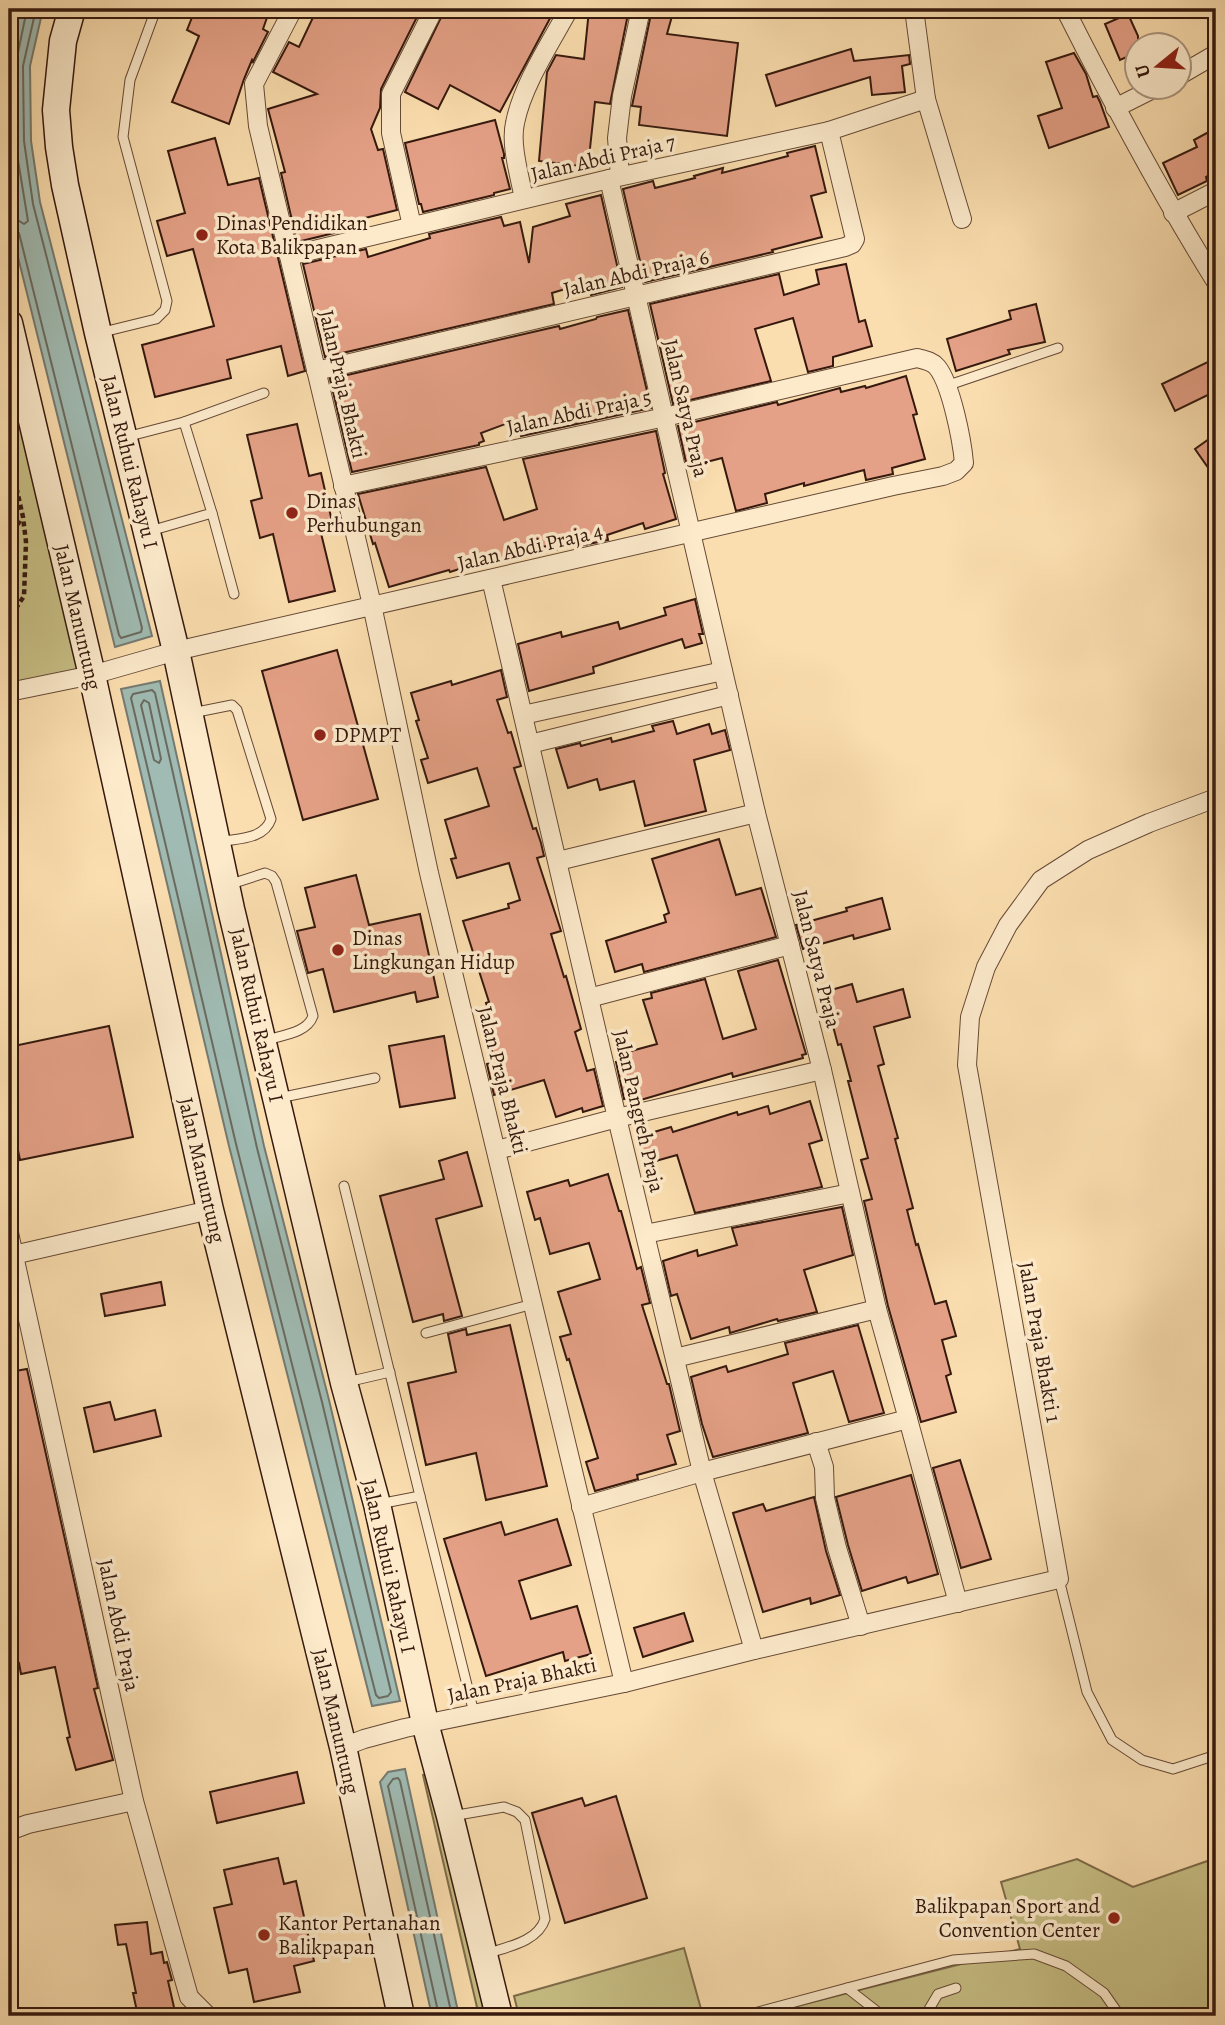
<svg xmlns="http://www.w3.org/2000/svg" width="1225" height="2025" font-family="Alegreya,serif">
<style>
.green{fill:#c7bf85;stroke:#7e6c4a;stroke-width:2}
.water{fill:#a0bbb3;stroke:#757a71;stroke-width:2}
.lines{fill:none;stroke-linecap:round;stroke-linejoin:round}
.shore{stroke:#6a6a60;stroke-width:2}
.building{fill:#e5a187;stroke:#35190e;stroke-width:2}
.lane-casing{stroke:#664a36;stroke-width:11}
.street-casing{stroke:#664a36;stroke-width:20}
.secondary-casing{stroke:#35190e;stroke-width:29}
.path{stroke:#35190e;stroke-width:4.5;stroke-dasharray:5 3.5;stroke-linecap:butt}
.lane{stroke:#fceacb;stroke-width:9}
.street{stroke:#fceacb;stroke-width:18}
.secondary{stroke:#fceacb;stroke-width:26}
.poi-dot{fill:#8f2418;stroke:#fceacb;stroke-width:2.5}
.labels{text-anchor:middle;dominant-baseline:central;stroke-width:7;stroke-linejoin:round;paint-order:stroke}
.street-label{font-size:21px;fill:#35190e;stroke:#fceacb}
.poi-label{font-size:21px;fill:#35190e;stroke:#fceacb;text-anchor:start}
</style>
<rect width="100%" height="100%" fill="#fbdeaf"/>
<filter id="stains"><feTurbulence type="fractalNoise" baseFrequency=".00286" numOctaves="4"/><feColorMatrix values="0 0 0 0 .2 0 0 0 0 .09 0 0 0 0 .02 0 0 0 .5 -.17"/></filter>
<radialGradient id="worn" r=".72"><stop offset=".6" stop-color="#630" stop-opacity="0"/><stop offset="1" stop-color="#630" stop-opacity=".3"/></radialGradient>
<g class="green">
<path d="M9,350L84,669L9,684Z"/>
<path d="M438,1770L496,2016H479L423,1775Z"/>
<path d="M1216,1858V2016H758L1020,1949L1001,1882L1077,1859L1133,1887Z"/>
<path d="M684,1948L703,2016H519L514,1996Z"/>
</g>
<g class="water">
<path d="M10,9H43L30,66L31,141L40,202L152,636L115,647L9,221Z"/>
<path d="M160,681L264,1146L329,1400L400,1701L372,1706L229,1146L121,689Z"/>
<path d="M405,1769L459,2016H432L380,1782L388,1772Z"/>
</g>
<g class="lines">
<g class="shore">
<path d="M9,218L16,219L24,224L28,221L15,142V67L27,9"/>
<path d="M9,227L15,228L19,233L119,635L121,638L141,632L142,628L33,204L24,141L23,66L36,9"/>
<path d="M152,690L155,693L257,1148L322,1402L391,1692L388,1696L379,1698L376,1695L236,1144L131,698L133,694Z"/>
<path d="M144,700L149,703L161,759L159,763L154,760L141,705Z"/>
<path d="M439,2016L388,1786L393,1779L398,1778L400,1781L452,2016"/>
</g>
</g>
<g class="building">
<path d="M211,9H270L263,29L268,32L253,62L252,60L244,79L229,124L172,102L199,36L187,30L195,10L209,17Z"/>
<path d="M317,9H421L381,89L380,108L371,129L378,150L383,149L397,210L357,220L359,227L297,242L281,173L285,172L268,109L317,94L273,72L289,42L299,47Z"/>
<path d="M445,9H555L500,112L450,85L438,109L405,92Z"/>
<path d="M603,9H629L610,104L595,102L588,167L539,161L547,72L556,55L584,59L589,10L603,11Z"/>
<path d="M652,9H674L667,34L738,43L727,136L639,125L641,107L632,106Z"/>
<path d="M1128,14L1138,36V52L1120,60L1105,24Z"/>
<path d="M851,49L854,61L909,55L910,64L902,66L905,92L872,95L870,77L776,106L766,75Z"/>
<path d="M1074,53L1086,74L1093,97L1097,96L1100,102L1109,127L1049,148L1038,116L1062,108L1046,62Z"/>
<path d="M495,120L504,154V158H502L510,189L494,193V195L423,212L421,204H419L405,143Z"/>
<path d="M1216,128V180H1214L1211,174L1206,177L1207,181L1178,195L1163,163L1197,147L1194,140Z"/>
<path d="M215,138L228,185L259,178L305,371L288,376L281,346L227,360L231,378L155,397L142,345L214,326L193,249L167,256L157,221L185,213L168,151Z"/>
<path d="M815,146L826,192L811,196L822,237L772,250L773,252L645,282L623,189L653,181L655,188L695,178L694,176L723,168L722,173L788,156L787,153Z"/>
<path d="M601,195L622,287L591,295L588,282L552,293L554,304L325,357L303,264L366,249L368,257L430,238L429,234L501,217L504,226L520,222L529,263L533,227L570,216L566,204Z"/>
<path d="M846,264L859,322L865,320L872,346L833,357V366L808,372L793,318L755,329L771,381L673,404L650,304L779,274L784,295L819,284L816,270Z"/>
<path d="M1036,304L1045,342L1008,350L1010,354L956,371L947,339L1011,319L1009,311Z"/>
<path d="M628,310L651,408L521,436L516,420L481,433L484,441L479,443V445L352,472L330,379L559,326L560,329L596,319L597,317Z"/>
<path d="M1216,358V375L1208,382L1214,392L1175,411L1162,384Z"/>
<path d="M906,376L917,414L913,415L925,459L892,468L893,474L866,480L864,470L804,486V483L765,494L767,503L736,511L722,458L687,467L678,426L777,402L778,405L840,388L841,392L865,386L866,388Z"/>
<path d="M297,424L309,476L321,473L333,526L320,529L335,591L289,602L273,534L260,538L251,501L262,498L247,435Z"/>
<path d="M656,431L665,473L663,474L676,519L645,529L643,523L607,535L608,540L584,545L583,542L548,552L546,546L485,564L484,561L450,572L449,570L389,587L375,543L373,544L358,494L486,467L504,520L537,509L523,459Z"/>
<path d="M1216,434V479L1195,449Z"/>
<path d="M695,599L703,634H699L702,643L685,648L682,639L593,667L594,673L529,691L518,644L561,632L562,637L618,622L620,629L666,615L664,608Z"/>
<path d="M337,650L378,799L303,820L262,671Z"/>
<path d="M501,670L507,697L497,700L508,733L511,732L521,766L514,768L533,829L536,828L541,843L544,856L537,858L561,931L551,934L564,977L566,976L581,1029L575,1032L587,1071L594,1069L603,1106L583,1112L582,1108L556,1117L544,1080L494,1095L487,1064L495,1062L486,1031L493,1028L486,1003L489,1002L463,921L509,908L508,904L520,900L509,863L457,878L451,859L456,858L445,820L489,806L477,768L428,783L421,760L428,758L416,721L419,720L411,693L451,681L452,685Z"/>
<path d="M673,721L677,734L709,724L712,734L725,730L730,750L694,760L706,811L645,826L634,781L600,790L597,779L568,788L556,749L580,743L581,746L611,738L612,742L654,731L652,726Z"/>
<path d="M719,839L736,895L761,888L776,937L644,972L642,964L615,972L606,941L666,922L664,915L669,913L652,859Z"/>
<path d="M356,875L369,925L420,914L438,997L417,1002L415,992L334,1012L323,969L308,973L297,931L315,927L305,888Z"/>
<path d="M882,898L890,929L854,939L853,935L803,949L796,925L847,911L846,908Z"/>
<path d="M778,960L806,1054L802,1055L803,1058L733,1077L732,1073L634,1102L633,1097L624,1099L616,1062L622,1060L620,1054L657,1044L643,1000L652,998L651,993L705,979L723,1039L756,1029L738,971Z"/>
<path d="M852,984L857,1002L903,989L910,1017L874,1027L884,1064L878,1066L898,1138L895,1139L913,1208L907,1210L916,1245L918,1244L935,1304L946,1301L956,1336L942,1340L951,1374L946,1376L956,1412L921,1422L888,1306L864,1201L872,1199L861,1160L868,1158L848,1081H851L841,1044L838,1045L824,992Z"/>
<path d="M109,1026L133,1137L20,1160L9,1107V1047Z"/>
<path d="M444,1036L455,1098L400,1107L389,1046Z"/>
<path d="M810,1101L822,1140L809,1144L822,1187L695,1213L677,1155L645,1164L637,1137L671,1127L673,1132L737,1112L738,1115L768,1106L770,1114Z"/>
<path d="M467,1152L482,1206L436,1219L462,1316L444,1321L443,1314L413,1322L380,1196L444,1179L439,1161Z"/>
<path d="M608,1174L619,1211H621L637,1269L641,1267L650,1303L642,1305L667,1384H669L680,1431L667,1435L676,1464L637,1475L638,1479L595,1491L586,1462L598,1458L569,1359L567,1360L560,1337L571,1334L558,1292L600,1279L589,1243L550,1254L540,1218L535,1220L527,1192L568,1180L570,1186Z"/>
<path d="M842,1207L853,1255L804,1270L817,1312L778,1321L777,1319L730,1333L729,1327L691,1339L677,1294L671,1296L663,1261L697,1250L698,1256L737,1245L732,1228Z"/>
<path d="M161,1282L165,1305L105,1316L101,1294Z"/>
<path d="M510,1325L547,1486L486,1500L476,1453L426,1465L408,1383L456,1372L448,1334L466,1329L467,1335Z"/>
<path d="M858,1325L884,1413L849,1422L833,1371L793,1383L808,1433L713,1457L702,1424L691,1377L726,1366L728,1372L788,1354L785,1343Z"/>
<path d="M27,1369L98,1688L94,1689L113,1760L76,1770L67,1738L70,1737L55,1667L21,1674L19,1663L11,1665L9,1653V1644L14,1643L9,1617L17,1615L9,1582V1372Z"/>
<path d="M110,1402L115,1420L155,1410L161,1436L94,1452L84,1408Z"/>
<path d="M960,1460L991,1559L961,1568L933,1468Z"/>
<path d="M911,1475L938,1574L908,1583L906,1577L862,1591L848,1545L836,1497Z"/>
<path d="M814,1497L826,1551L840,1595L811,1604L810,1598L763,1612L733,1513L763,1504L766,1511Z"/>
<path d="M557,1519L571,1565L519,1581L531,1619L577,1606L591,1654L565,1661L563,1652L486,1676L444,1539L501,1522L505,1535Z"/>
<path d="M684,1613L693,1641L643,1657L634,1628Z"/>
<path d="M297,1772L304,1803L217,1823L210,1792Z"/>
<path d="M616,1796L647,1898L565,1923L532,1813L582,1798L585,1806Z"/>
<path d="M278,1858L284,1884L296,1881L314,1961L294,1966L300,1992L254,2002L247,1969L229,1973L214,1908L232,1904L224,1870Z"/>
<path d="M147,1922L151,1954L162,1952L164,1963L167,1962L172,1980L168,1981L176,2016H138L133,1993H136L126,1944L118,1945L115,1925Z"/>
</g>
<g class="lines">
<defs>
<g id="lane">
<path d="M99,333L156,319L165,310L167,301L123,137L130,80L156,9"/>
<path d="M946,386L1058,348"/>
<path d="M184,422L264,393"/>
<path d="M126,437L184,422L212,513L150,531"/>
<path d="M212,513L234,594"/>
<path d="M192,713L232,705L237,710L271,819C264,840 237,838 219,842"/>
<path d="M228,885L265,873L272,876L276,882L313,1016C307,1033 283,1035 267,1040"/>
<path d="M279,1098L375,1078"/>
<path d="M344,1186L420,1496"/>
<path d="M426,1333L533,1304"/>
<path d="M347,1382L390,1372"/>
<path d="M379,1504L420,1496L474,1713"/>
<path d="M1059,1579L1087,1692L1112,1740L1142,1760L1173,1769L1216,1755"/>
<path d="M452,1816L504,1807L517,1812L525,1820L545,1919C538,1942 506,1947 486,1954"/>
<path d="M847,1988L953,1960L1034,1954L1066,1966L1104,1993L1120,2016"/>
<path d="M743,2016L847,1988L883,2016"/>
<path d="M925,2016L938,1994L956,1988"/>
</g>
<g id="street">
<path d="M293,9L254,84L258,126L372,605L429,873L624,1683L405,1728L364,1739L343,1747"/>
<path d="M914,9L926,99L962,219"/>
<path d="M1065,9C1112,102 1161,194 1216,282"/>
<path d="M1180,75L1216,54"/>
<path d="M1115,108L1155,88"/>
<path d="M620,176L617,138L622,96L641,9"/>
<path d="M524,199C520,177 510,145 515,123C522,86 551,42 569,9"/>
<path d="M1173,213L1216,191"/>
<path d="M412,226L391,133V94L434,9"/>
<path d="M289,256L609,179L829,131L926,99"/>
<path d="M316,371L845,247L852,244L855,239L829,131"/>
<path d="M491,579L617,1118L702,1472L754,1650"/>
<path d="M9,692L92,675L176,651L893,486L943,476L956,471L964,463C962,440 951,384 937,367C932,361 925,360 917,358L665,417L343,486"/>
<path d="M523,715L723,671"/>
<path d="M530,744L729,695"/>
<path d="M558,861L756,813"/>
<path d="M589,998L790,945"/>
<path d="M497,1150L617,1118L822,1070"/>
<path d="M9,1233L134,1801L189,1997L208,2016"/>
<path d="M645,1234L850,1193"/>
<path d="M9,1256L210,1210"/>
<path d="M675,1358L877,1309"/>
<path d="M908,1419L958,1603"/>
<path d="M816,1442L824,1467L825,1498L837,1548L861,1626"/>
<path d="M581,1507L702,1472L908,1419L877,1309L822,1070L756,813L609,179"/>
<path d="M624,1683L754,1650L1059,1579L967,1065L970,1017L986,967L1008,925L1041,880L1088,850L1149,823L1216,798"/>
<path d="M9,1831L28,1824L134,1801"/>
</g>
<g id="secondary">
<path d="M72,9L63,41L56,110L59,147L65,185L98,333L176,651L231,909L292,1165L344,1383L377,1504L425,1723L450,1816L499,2016"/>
<path d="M9,323L92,675L210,1210L343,1747L401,2016"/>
</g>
</defs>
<use href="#lane" class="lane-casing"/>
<use href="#street" class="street-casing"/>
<use href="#secondary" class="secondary-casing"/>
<g class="path">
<path d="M9,455L23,517L26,542L24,596L9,619"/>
<path d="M9,517L23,525"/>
</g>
<use href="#lane" class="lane"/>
<use href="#street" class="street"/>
<use href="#secondary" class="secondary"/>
</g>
<g class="poi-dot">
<circle cx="202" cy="235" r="7"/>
<circle cx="292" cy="513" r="7"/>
<circle cx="320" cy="735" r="7"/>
<circle cx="338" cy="950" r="7"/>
<circle cx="1114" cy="1918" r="7"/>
<circle cx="264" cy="1935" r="7"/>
</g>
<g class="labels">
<g class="street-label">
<text transform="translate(603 158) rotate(-13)">Jalan Abdi Praja 7</text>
<text transform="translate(636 273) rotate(-13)">Jalan Abdi Praja 6</text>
<text transform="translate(343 384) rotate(77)">Jalan Praja Bhakti</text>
<text transform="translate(686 408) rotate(77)">Jalan Satya Praja</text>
<text transform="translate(579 412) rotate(-12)">Jalan Abdi Praja 5</text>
<text transform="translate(130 462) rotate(76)">Jalan Ruhui Rahayu I</text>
<text transform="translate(530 547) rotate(-13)">Jalan Abdi Praja 4</text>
<text transform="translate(78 617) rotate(77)">Jalan Manuntung</text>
<text transform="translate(817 959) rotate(76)">Jalan Satya Praja</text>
<text transform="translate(257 1015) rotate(77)">Jalan Ruhui Rahayu I</text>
<text transform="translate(503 1080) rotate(76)">Jalan Praja Bhakti</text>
<text transform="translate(639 1111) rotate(77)">Jalan Pangreh Praja</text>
<text transform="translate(202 1170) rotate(77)">Jalan Manuntung</text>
<text transform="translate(1040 1342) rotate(80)">Jalan Praja Bhakti 1</text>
<text transform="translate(389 1566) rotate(77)">Jalan Ruhui Rahayu I</text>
<text transform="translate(119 1625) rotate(78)">Jalan Abdi Praja</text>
<text transform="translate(522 1680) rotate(-12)">Jalan Praja Bhakti</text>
<text transform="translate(336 1721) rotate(77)">Jalan Manuntung</text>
</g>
<g class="poi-label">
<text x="216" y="223">Dinas Pendidikan<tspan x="216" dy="24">Kota Balikpapan</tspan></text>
<text x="306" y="501">Dinas<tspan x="306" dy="24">Perhubungan</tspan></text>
<text x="334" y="735">DPMPT</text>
<text x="352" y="938">Dinas<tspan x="352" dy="24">Lingkungan Hidup</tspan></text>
<text x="1100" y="1906" text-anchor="end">Balikpapan Sport and<tspan x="1100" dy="24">Convention Center</tspan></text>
<text x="278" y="1923">Kantor Pertanahan<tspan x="278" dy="24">Balikpapan</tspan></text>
</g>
</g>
<rect width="1225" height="2025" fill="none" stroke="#fbdeaf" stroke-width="35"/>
<rect x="10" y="10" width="1204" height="2004" fill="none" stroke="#35190e" stroke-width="3.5"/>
<rect x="18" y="18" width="1190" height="1990" fill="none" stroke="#35190e" stroke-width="2"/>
<g transform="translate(1158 66) rotate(252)"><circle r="33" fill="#fceacb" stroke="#ac967f" stroke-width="2"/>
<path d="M0-5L12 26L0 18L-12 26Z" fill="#8f2418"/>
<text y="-10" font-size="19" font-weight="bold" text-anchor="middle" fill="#35190e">U</text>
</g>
<rect width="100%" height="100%" filter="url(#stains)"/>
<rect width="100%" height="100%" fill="url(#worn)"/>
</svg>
